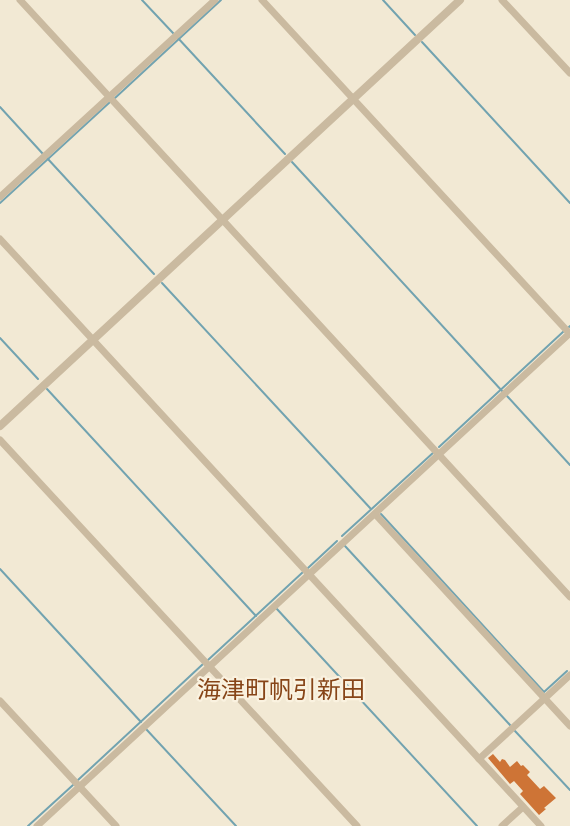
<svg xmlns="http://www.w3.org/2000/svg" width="570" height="826" font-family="Quicksand,'Noto Sans JP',sans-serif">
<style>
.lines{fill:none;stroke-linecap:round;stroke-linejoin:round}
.stream{stroke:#72a3b0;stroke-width:2}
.building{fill:#ce7436}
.minor{stroke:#cabaa0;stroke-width:7}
.tertiary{stroke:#cabaa0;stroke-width:8}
.labels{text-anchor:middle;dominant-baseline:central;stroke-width:4.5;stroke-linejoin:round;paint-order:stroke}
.quarter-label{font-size:24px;fill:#874518;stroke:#faf2e0}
</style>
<rect width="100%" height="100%" fill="#f2e9d4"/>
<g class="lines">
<g class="stream">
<path d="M142,0L173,33"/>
<path d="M383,0L415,35"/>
<path d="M177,37L285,154"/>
<path d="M422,42L570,203"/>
<path d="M115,98L221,0"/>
<path d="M0,107L43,154"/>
<path d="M47,158L154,274"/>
<path d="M292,162L503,392"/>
<path d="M0,203L110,102"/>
<path d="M162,283L371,509"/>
<path d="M569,327L570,326"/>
<path d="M0,338L38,379"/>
<path d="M47,389L256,616"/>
<path d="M507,396L570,465"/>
<path d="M439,447L564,331"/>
<path d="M381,514L544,692L567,671"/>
<path d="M342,536L434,452"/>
<path d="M345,546L510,725"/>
<path d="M308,568L337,541"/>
<path d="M0,569L141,722"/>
<path d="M276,608L477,826"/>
<path d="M208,660L303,572"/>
<path d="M146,729L236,826"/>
<path d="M515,731L570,790"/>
<path d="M78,780L203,664"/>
<path d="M28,826L73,785"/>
</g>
</g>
<path class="building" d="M493,754L500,762L502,759L505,760L510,767L517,761L521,766L523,765L530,772L527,775L540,789L544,786L556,798L544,808L546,809L539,815L520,794L523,791L514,781L510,784L488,758Z"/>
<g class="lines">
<g class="minor">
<path d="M20,0L570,597"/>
<path d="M262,0L570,334"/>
<path d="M502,0L570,73"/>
<path d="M0,197L215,0"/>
<path d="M0,239L541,826"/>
<path d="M0,440L357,826"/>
<path d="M375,514L570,726"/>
<path d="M0,701L116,826"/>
<path d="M479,759L570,675"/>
<path d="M37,826L570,333"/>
<path d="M502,826L523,807"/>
</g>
<path class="tertiary" d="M0,426L460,0"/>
</g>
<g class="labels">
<g class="quarter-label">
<text x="281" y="689">海津町帆引新田</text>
</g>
</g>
</svg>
